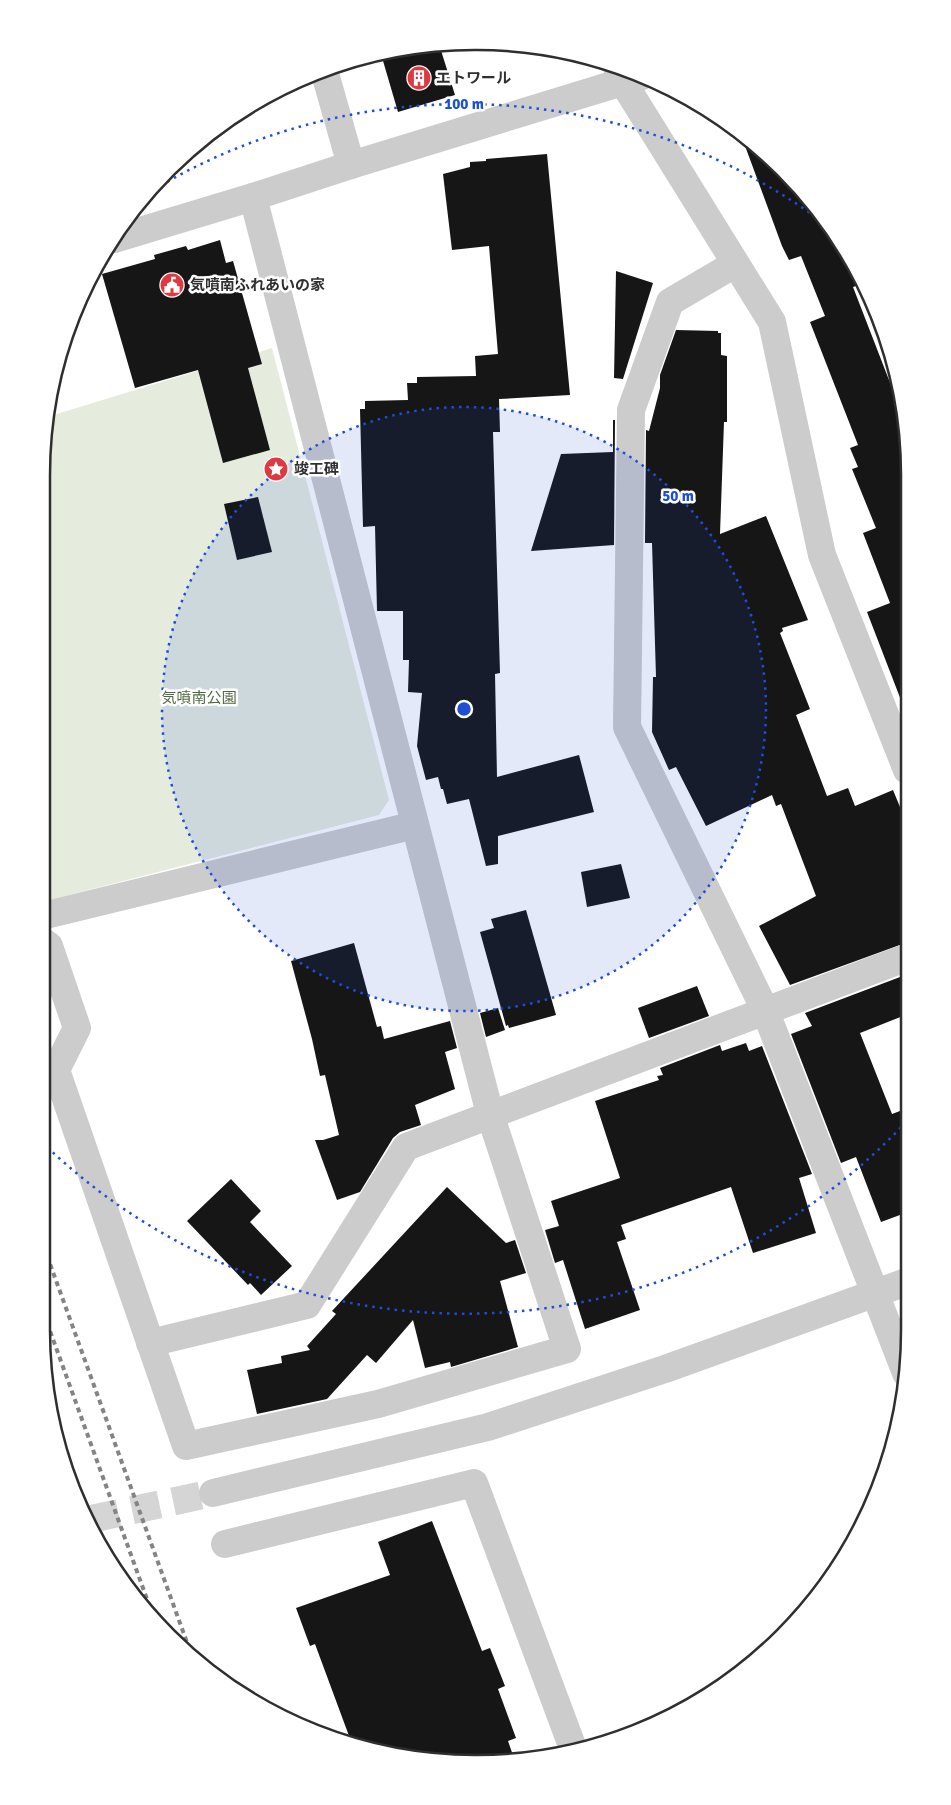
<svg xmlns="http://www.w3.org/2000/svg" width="951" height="1805" font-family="Signika,'Noto Sans JP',sans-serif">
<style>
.green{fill:#e5ecde}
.building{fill:#161616}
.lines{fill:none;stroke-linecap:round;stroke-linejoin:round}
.tertiary-tunnel{stroke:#d5d5d5;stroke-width:28;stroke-dasharray:28 14;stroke-linecap:butt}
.minor{stroke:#ccc;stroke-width:28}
.tertiary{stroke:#ccc;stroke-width:28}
.rail{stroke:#848484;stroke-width:4;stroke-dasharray:5 4;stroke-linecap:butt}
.ring{fill:none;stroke:#1d4ed8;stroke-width:2.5;stroke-dasharray:2.5 5}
.labels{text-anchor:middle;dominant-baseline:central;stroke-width:5;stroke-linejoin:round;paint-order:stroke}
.poi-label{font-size:15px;font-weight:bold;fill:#2f2f2f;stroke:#fff;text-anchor:start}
.park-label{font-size:15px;fill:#51693e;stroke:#fff}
.rim{fill:none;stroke:#2f2f2f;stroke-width:2.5}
.centre{fill:#1d4ed8;stroke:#fff;stroke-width:2.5}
.ring-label{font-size:15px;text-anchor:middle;font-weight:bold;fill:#1d4ed8;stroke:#fff;stroke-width:5;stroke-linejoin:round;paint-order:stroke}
</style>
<rect width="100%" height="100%" fill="#fff"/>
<path class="green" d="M272,348L389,800L379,815L42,902V447L47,417Z"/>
<g class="building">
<path d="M439,44L455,95L398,112L381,54L419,45Z"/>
<path d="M741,135L762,149L820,211L862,284L853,287L906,424L907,707L904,708L867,612L890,603L863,533L876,528L852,469L858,467L850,448L858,445L810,322L825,316L801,256L789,260L782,246Z"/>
<path d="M547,154L570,395L499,399L500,432H493L500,673L495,674L497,777L579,755L594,812L498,836V864L486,866L469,799L447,804L443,789H441L438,777L426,780L417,746L422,693L408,692L409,660H403V611H377L375,526L363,527L360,409H365V401L408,400L407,383H417V377L476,376L475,356L498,354L489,246L452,250L443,174L470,167V162L486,161V159Z"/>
<path d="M220,240L226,263L233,261L262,364L248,368L270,450L223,463L198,370L135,388L102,274L155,259L154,255L186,246L188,250Z"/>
<path d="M616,271L653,283L623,379L614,378Z"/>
<path d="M676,330L718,331V333H721V355L727,356V422H724L720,534L766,516L808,620L782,628L783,631L780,633L810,709L796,715L827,796L848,788L855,806L893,790L907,824L908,942L790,985L759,926L816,896L781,804L776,806L772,795L706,826L676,767L669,770L652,732L653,677H656L652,543H645L646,430L649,431L660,388V375Z"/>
<path d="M613,420H615L614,545L531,551L561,454L613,452Z"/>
<path d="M258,497L272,552L237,560L224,504Z"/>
<path d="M621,864L630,898L587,907L581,872Z"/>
<path d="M526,910L556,1015L509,1028L508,1025L506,1026L480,932L494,928L491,919Z"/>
<path d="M354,943L377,1027L381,1026L384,1039L450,1021L457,1048L445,1052L455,1089L415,1105L421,1125L400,1132L393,1138L360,1192L337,1200L315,1140H323L339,1135L325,1075L320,1076L312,1039L291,961Z"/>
<path d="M908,974V1014L860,1033L892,1114L908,1108V1212L881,1222L856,1157L841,1163L791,1034L812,1026L805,1013Z"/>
<path d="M697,986L709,1016L649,1038L638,1008Z"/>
<path d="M498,1008L505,1030L486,1037L480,1013Z"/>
<path d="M746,1043L749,1051L762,1046L812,1174L799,1178L816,1233L753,1253L731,1187L621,1225L626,1239L617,1242L640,1310L585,1329L563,1260L555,1263L545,1230L559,1226L551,1201L620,1178L595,1101L659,1080L657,1076L663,1075L660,1068L720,1045L722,1051Z"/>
<path d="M231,1179L261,1211L250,1222L292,1266L261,1295L250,1283L248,1285L187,1221Z"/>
<path d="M447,1187L506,1243L515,1240L526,1273L500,1281L518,1347L451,1367L450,1362L425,1368L413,1320L376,1363L367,1355L327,1399L257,1414L247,1370L282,1363L281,1356L310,1350L307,1346L336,1314L332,1311Z"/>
<path d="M432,1521L482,1651L490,1648L505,1686L498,1689L516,1738L508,1741L515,1761L504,1763L363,1749L352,1744L315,1644L310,1646L296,1608L390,1575L378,1542Z"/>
</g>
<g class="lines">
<path class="tertiary-tunnel" d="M91,1519L213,1493"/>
<g class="minor">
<path d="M617,67L623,82L772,322L822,555L907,770"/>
<path d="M114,239L253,197L351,165L642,76"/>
<path d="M735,264L670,302L631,410L627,727L765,1010L906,1373"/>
<path d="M42,916L415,825"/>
<path d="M42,941L49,946L77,1028L56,1070L186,1446L378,1404L567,1349L490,1114L253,197"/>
<path d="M150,1343L307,1305L406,1147L908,957"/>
<path d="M225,1544L474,1483L574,1751"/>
</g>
<g class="tertiary">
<path d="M324,70L351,165"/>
<path d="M213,1493L488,1427L665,1369L909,1281"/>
</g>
<g class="rail">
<path d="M41,1239L189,1648"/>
<path d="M41,1306L152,1613"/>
</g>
</g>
<circle cx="464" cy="709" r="302" fill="#1d4ed8" fill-opacity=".12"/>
<g class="ring">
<circle cx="464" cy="709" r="302"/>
<path d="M906 1122A605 605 0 0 1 44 1144M148 193A605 605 0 0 1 828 226"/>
</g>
<defs>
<symbol id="building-disc" viewBox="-11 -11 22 22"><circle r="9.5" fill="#de3940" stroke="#fff"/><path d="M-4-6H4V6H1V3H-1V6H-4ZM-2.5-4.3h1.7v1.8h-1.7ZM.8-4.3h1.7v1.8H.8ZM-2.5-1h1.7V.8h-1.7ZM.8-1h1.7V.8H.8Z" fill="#fff"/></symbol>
<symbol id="civic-disc" viewBox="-11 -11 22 22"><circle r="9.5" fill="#de3940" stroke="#fff"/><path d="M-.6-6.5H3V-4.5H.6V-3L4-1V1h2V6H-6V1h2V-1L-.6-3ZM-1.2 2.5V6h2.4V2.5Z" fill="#fff"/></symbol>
<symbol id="sight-disc" viewBox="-11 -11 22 22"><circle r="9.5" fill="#de3940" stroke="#fff"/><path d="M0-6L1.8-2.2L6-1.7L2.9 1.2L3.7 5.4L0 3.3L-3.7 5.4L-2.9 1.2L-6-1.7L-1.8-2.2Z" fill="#fff"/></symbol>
</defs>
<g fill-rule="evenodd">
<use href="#building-disc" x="405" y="64" width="28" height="28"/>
<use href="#civic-disc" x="158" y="271" width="28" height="28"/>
<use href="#sight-disc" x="262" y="455" width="28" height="28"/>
</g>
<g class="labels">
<g class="poi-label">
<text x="436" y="78">エトワール</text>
<text x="190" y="285">気噴南ふれあいの家</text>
<text x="294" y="469">竣工碑</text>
</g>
<g class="park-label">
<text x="199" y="698">気噴南公園</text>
</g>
</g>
<path d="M0 0H951V1805H0ZM475 50H476A425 425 0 0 1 901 475V1330A425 425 0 0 1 476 1755H475A425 425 0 0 1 50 1330V475A425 425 0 0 1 475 50Z" fill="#fff" fill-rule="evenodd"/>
<path class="rim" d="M475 50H476A425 425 0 0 1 901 475V1330A425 425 0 0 1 476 1755H475A425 425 0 0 1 50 1330V475A425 425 0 0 1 475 50Z"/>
<circle cx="464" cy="709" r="8" class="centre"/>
<g class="ring-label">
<text x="464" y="109">100 m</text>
<text x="678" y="501">50 m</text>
</g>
</svg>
